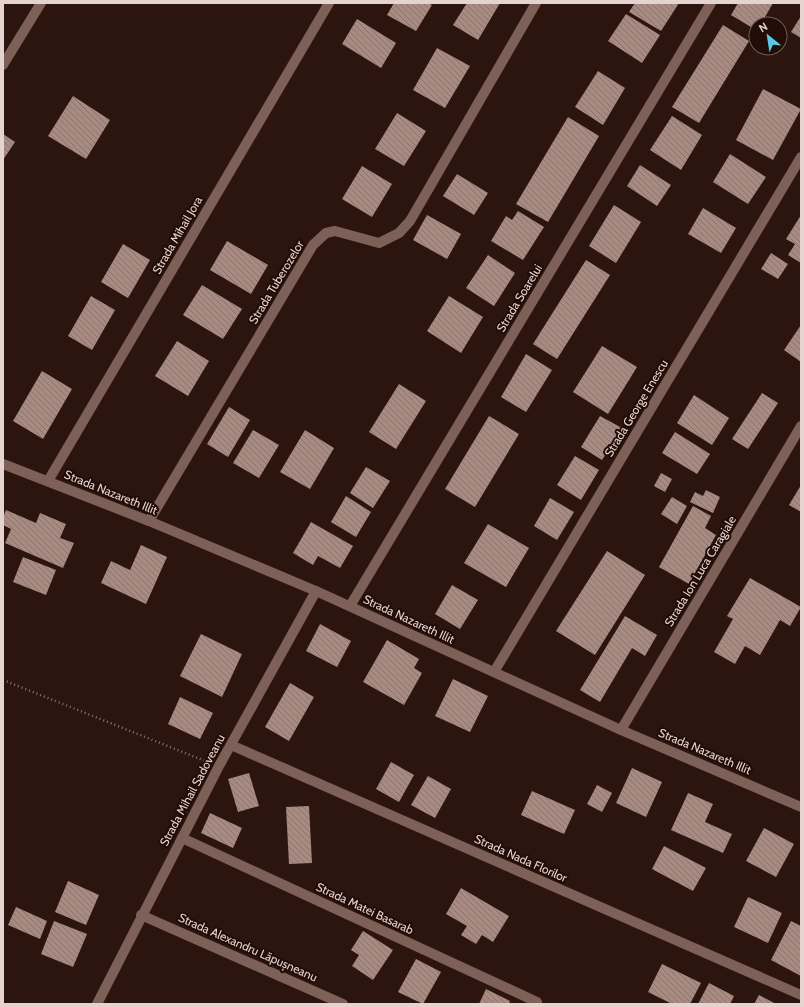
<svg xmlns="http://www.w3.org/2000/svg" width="804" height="1007" font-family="Cabin,sans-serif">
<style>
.building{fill:url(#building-back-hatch)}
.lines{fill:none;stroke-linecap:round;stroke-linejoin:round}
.path{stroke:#8a7670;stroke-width:2.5;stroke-dasharray:1 3;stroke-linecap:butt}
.street{stroke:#7d6058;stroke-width:10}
.labels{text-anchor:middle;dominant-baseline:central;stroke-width:4;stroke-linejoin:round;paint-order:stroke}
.street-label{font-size:12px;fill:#e5d3cf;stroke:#220c06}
</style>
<defs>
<pattern id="building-back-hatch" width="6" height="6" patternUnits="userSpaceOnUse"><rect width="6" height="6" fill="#a98a81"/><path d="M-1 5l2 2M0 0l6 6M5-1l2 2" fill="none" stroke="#8b746d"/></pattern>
</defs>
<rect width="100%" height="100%" fill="#2c150e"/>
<g class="building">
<path d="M394,3H428L432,5L416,31L387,15Z"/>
<path d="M467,3H500L478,40L453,25Z"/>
<path d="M635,3H679L661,31L629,12Z"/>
<path d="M738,3H773L761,24H756V30L731,15Z"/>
<path d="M626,14L660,35L642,63L608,41Z"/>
<path d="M801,16V38L791,32Z"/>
<path d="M357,19L396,43L381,68L342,44Z"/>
<path d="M723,25L749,41L699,123L672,107Z"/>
<path d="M437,48L470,66L445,108L413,90Z"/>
<path d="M598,71L625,88L603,125L575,107Z"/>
<path d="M763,89L801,109L773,160L736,140Z"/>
<path d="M73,96L110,120L86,159L48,136Z"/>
<path d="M397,113L426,131L404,166L375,149Z"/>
<path d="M672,116L702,135L681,170L650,150Z"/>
<path d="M568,117L599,136L548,222L516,204Z"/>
<path d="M3,134L15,142L3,160Z"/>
<path d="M730,154L766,177L748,204L713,182Z"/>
<path d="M640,165L671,185L657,206L627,186Z"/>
<path d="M362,166L392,184L372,217L342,199Z"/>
<path d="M457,174L488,193L474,215L443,196Z"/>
<path d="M614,205L641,222L616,263L589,246Z"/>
<path d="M703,208L736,228L721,253L688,234Z"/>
<path d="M518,211L544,227L523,260L491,241L506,216L512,220Z"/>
<path d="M427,215L461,234L447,259L413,240Z"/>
<path d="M801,215V263L788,255L795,244L786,239Z"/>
<path d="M227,241L268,265L251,294L210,270Z"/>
<path d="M123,244L150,260L128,298L101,282Z"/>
<path d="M771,253L788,264L778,279L761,269Z"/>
<path d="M488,255L515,273L494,306L466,288Z"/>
<path d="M586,260L610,275L557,359L533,344Z"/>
<path d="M202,285L242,309L223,339L183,315Z"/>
<path d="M91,296L115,310L92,350L68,336Z"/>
<path d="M449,296L483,317L461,353L427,331Z"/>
<path d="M801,325V362L784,350Z"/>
<path d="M177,341L209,361L188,396L155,376Z"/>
<path d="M602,346L637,367L608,414L573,392Z"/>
<path d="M526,354L552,370L526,412L501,397Z"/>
<path d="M42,371L72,389L43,439L13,421Z"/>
<path d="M399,384L426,401L396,449L369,432Z"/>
<path d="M762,393L778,403L748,449L732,439Z"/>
<path d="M694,395L729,418L712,445L677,423Z"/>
<path d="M229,407L250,420L228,457L207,444Z"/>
<path d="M489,416L519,434L475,507L445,489Z"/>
<path d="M600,416L622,428L602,460L581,447Z"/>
<path d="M253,430L279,445L259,478L233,463Z"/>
<path d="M305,430L334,448L310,489L280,472Z"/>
<path d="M675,432L710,454L697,474L662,453Z"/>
<path d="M575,456L599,470L581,500L557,485Z"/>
<path d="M366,467L390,481L373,508L350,493Z"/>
<path d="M661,473L672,479L665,492L654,486Z"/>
<path d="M801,485V512L789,505Z"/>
<path d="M706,490L720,497L713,513L690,502L695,492L703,496Z"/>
<path d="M346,496L371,512L356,537L331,522Z"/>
<path d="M672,497L687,506L677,524L661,514Z"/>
<path d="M550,498L574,512L557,540L534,526Z"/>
<path d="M693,506L711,516L705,528L716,535L689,584L659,567Z"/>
<path d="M6,510L36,523L40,513L66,524L60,538L74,543L63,568L5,543L11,529L3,525V517Z"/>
<path d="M311,522L353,546L340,568L318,556L313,565L293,553Z"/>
<path d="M488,524L529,548L506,587L464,563Z"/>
<path d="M141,545L167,557L146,604L101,583L111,561L130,570Z"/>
<path d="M607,551L645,575L595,655L556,631Z"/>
<path d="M23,557L56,570L46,595L13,582Z"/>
<path d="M750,578L801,607L790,626L780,620L760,655L745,646L735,664L714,652L733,619L727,616Z"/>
<path d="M452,585L478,600L460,629L435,614Z"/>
<path d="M625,616L657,635L645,656L632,648L600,702L580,690Z"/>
<path d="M320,624L351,641L337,667L306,651Z"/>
<path d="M201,634L242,654L222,697L180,676Z"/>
<path d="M387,640L419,659L414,668L422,673L404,705L363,682Z"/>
<path d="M453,679L488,696L470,732L435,716Z"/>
<path d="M290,683L314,697L289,741L265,727Z"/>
<path d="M180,697L213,713L200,739L168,724Z"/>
<path d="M391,762L414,775L399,802L376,789Z"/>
<path d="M632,768L662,782L646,817L616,803Z"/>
<path d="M249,773L259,806L238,812L228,779Z"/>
<path d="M428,776L451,789L435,818L411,805Z"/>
<path d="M597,785L612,793L602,812L587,804Z"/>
<path d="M532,791L575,810L564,834L521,815Z"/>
<path d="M688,793L713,804L705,822L732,834L723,853L671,830Z"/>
<path d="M309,806L312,863L289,864L286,807Z"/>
<path d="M210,813L242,828L233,848L201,833Z"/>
<path d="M764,828L794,844L776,877L746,861Z"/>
<path d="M664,846L706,868L693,891L652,869Z"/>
<path d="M68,881L99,895L86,925L55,912Z"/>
<path d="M461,888L509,916L493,942L482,935L476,944L461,935L467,926L446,914Z"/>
<path d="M748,897L782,913L768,943L734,927Z"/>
<path d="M16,907L47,921L40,939L8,925Z"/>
<path d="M54,921L87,934L73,967L41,954Z"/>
<path d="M791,921L801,926V976L771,960Z"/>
<path d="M363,931L393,950L373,980L352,966L359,955L351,950Z"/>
<path d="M416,959L441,972L423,1004L398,992Z"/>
<path d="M662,964L701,983L690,1004H672L648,992Z"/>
<path d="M709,983L734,996L730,1004H698Z"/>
<path d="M486,989L510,1001L509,1004H479Z"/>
<path d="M759,995L776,1004H754Z"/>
</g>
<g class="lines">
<path class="path" d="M3,680L205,761"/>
<g class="street">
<path d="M3,65L41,3"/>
<path d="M3,464L149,521L316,591L621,730L801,807"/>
<path d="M48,481L329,3"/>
<path d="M149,521L313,245L326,233L335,231L379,243L399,233L410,221L536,3"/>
<path d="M350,606L711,3"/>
<path d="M494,672L801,157"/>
<path d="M621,730L801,426"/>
<path d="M231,745L801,995"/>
<path d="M182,838L537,1002"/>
<path d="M141,915L343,1004"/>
<path d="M97,1004L219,766L316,591"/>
</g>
</g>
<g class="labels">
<g class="street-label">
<text transform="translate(177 235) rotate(-60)">Strada Mihail Jora</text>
<text transform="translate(276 282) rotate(-59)">Strada Tuberozelor</text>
<text transform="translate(519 298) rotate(-59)">Strada Soarelui</text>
<text transform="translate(636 408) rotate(-59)">Strada George Enescu</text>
<text transform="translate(111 492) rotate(22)">Strada Nazareth Illit</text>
<text transform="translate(700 571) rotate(-59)">Strada Ion Luca Caragiale</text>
<text transform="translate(409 619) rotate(25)">Strada Nazareth Illit</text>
<text transform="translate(705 751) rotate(23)">Strada Nazareth Illit</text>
<text transform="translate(192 790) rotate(-62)">Strada Mihail Sadoveanu</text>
<text transform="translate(521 858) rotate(24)">Strada Nada Florilor</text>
<text transform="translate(365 908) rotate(25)">Strada Matei Basarab</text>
<text transform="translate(248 947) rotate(24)">Strada Alexandru Lăpușneanu</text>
</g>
</g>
<rect width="804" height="1007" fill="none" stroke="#e5d3cf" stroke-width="8"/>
<g transform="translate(768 36) rotate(330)"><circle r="19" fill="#220c06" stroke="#705c56"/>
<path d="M0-3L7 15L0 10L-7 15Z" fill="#58c9e4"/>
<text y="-6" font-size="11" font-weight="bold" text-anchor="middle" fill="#e5d3cf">N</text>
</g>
</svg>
